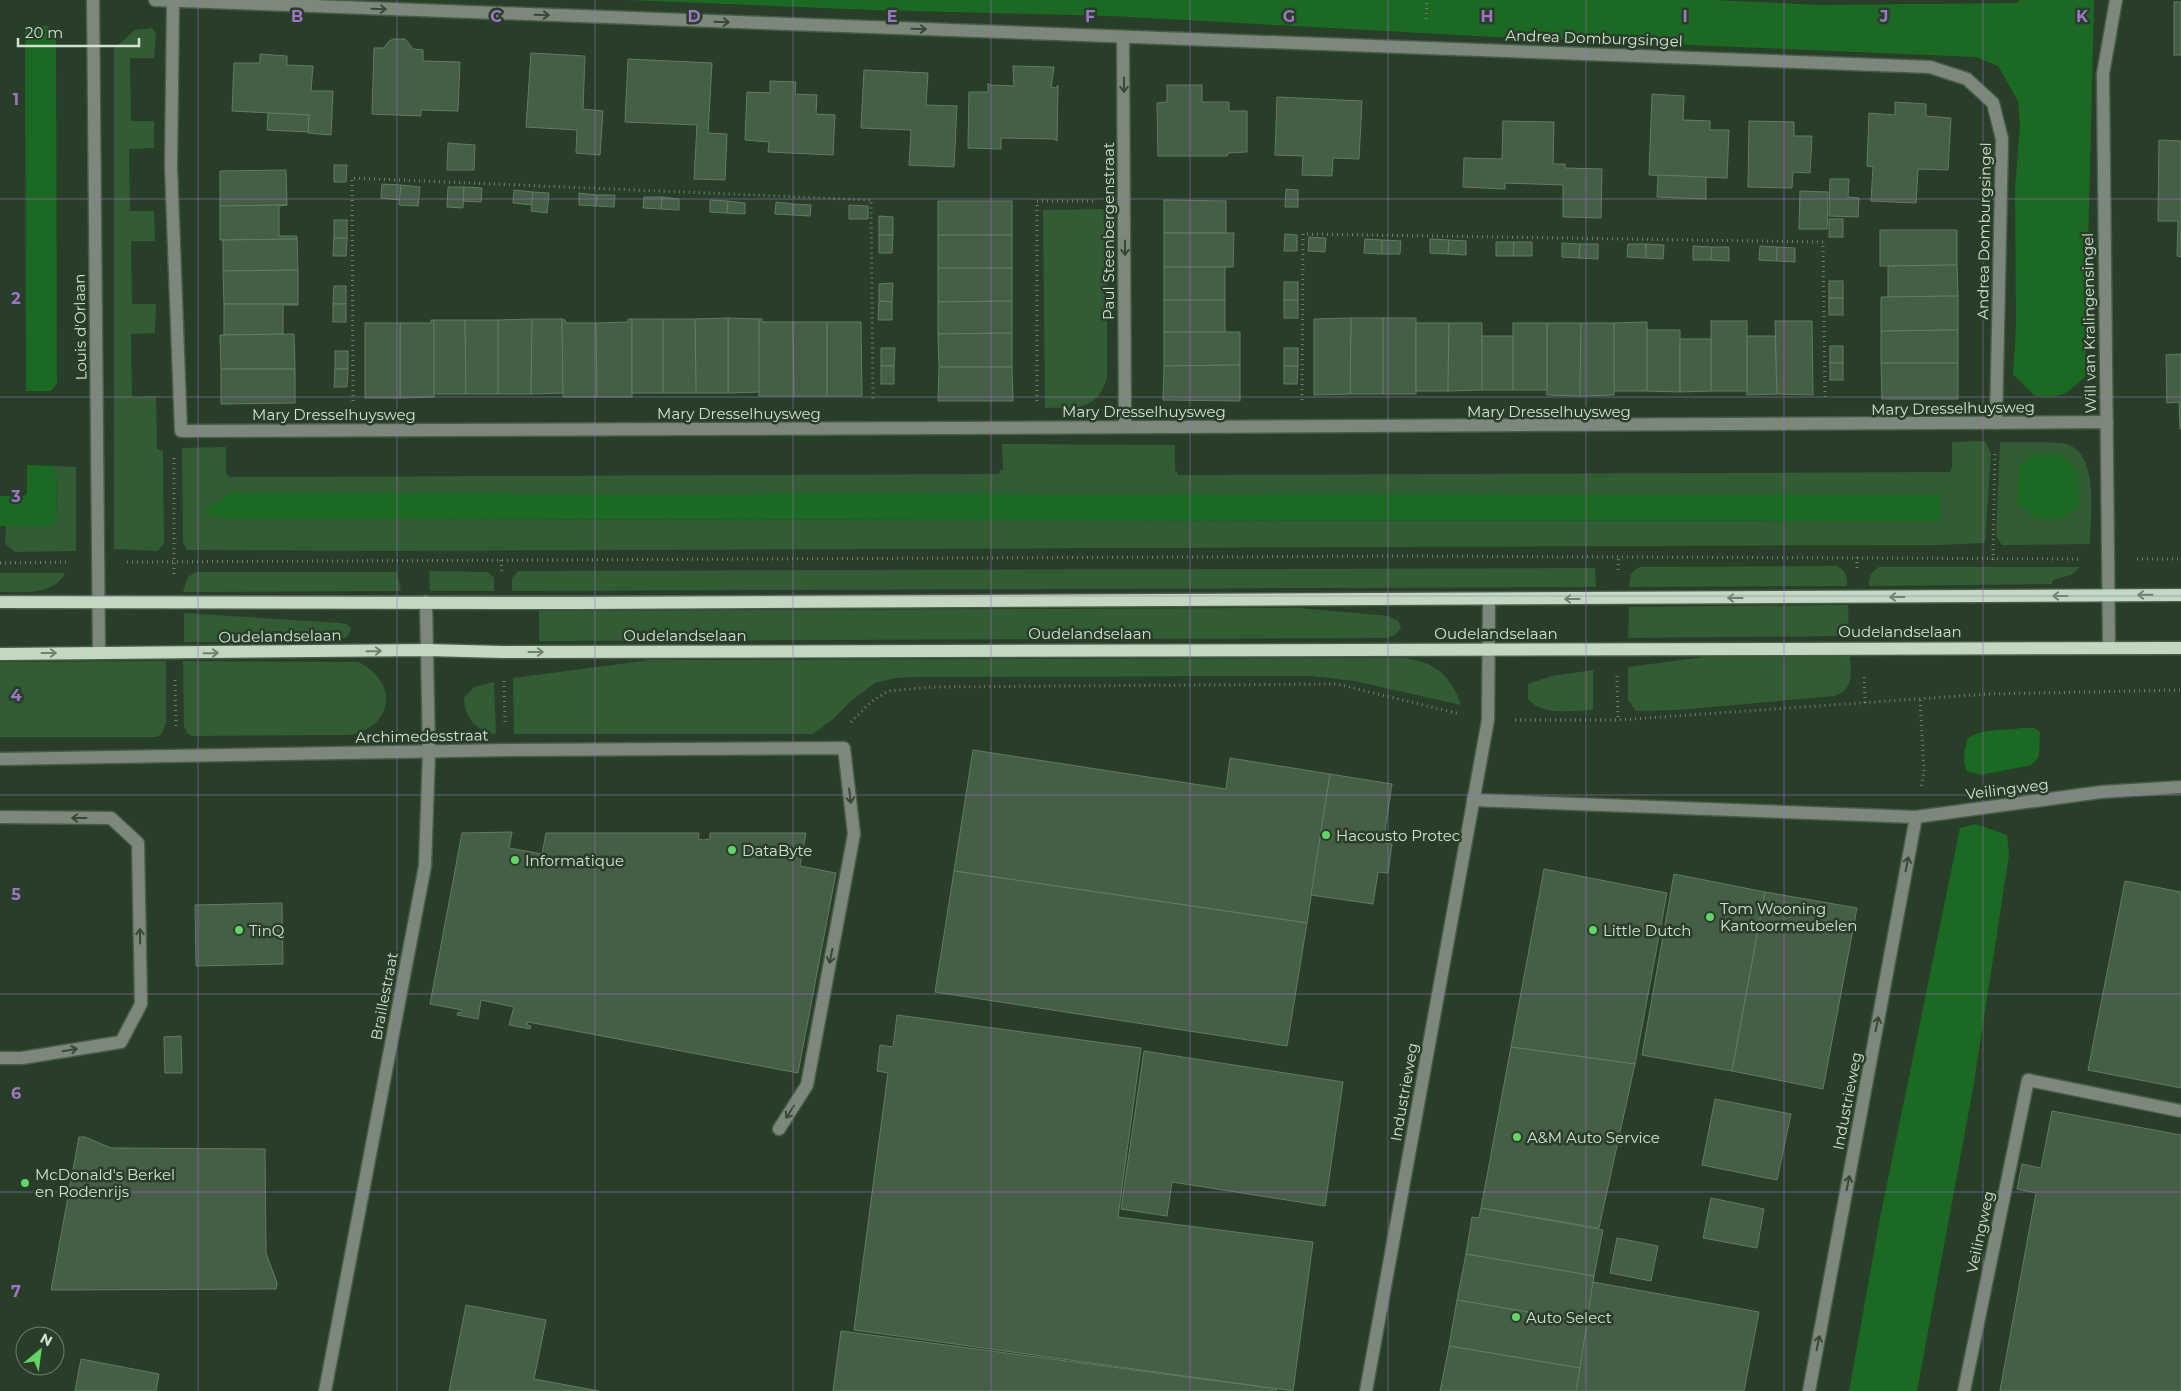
<svg xmlns="http://www.w3.org/2000/svg" width="2181" height="1391" font-family="Montserrat,sans-serif">
<style>
.green{fill:#325c33;fill-rule:evenodd}
.water{fill:#1b6923}
.building{fill:#465d46;stroke:#637b62}
.lines{fill:none;stroke-linecap:round;stroke-linejoin:round}
.minor-casing{stroke:#475b47;stroke-width:15}
.major-casing{stroke:#475b47;stroke-width:15}
.path{stroke:#6d806d;stroke-width:3;stroke-dasharray:1 4;stroke-linecap:butt}
.minor{stroke:#7d887d;stroke-width:12}
.major{stroke:#c2d8c1;stroke-width:12}
.oneway{stroke:#354935}
.oneway2{stroke:#6d836d}
.grid{fill:none;stroke:#9e74c7;stroke-width:1;stroke-opacity:0.55}
.poi-dot{fill:#63d468;stroke:#283e28;stroke-width:2}
.labels{text-anchor:middle;dominant-baseline:central;stroke-width:5;stroke-linejoin:round;paint-order:stroke}
.street-label{font-size:15px;fill:#d2e0d2;stroke:#283e28}
.poi-label{font-size:15px;fill:#d2e0d2;stroke:#283e28;text-anchor:start}
.grid-label{font-size:16px;text-anchor:middle;font-weight:bold;fill:#9e74c7;stroke:#283e28;stroke-width:5;stroke-linejoin:round;paint-order:stroke}
</style>
<rect width="100%" height="100%" fill="#283e28"/>
<g class="green">
<path d="M152,28L156,34L154,58H130L131,121H154V148L129,149L130,211H154L155,241H131L132,304H156L155,333L131,334L132,397L156,396L157,449L163,451L164,543L158,551L114,549V48L135,30Z"/>
<path d="M1107,209V378C1096,413 1075,407 1045,408L1043,210Z"/>
<path d="M1985,441L1991,454L1985,543L1939,545L382,551L187,550L183,542L182,448L226,447V473L229,477L999,474L1000,470H1003L1002,444L1175,445V471H1177L1178,475L1950,472L1952,467V442ZM203,512L1940,521L228,519Z"/>
<path d="M2000,442C2013,443 2057,441 2067,444C2100,456 2090,517 2090,544L2002,545L1996,536Z"/>
<path d="M52,466L76,467V551L15,552L5,544L6,526H52L56,521L57,479Z"/>
<path d="M1836,566C1846,570 1847,576 1847,586L1629,587C1630,577 1630,571 1640,567Z"/>
<path d="M1879,567H2080L2071,575L2053,580L2052,584L1869,586C1869,576 1871,572 1879,567Z"/>
<path d="M1595,568L1596,587L512,591V578L519,571Z"/>
<path d="M429,571L488,572L494,578V591H430Z"/>
<path d="M196,572H397L401,591L183,592L188,577Z"/>
<path d="M0,573H65C54,596 21,592 0,592Z"/>
<path d="M1848,605L1849,636L1628,638L1629,607Z"/>
<path d="M1300,608L1389,616L1398,621L1401,628L1395,635L1388,638L539,641V611Z"/>
<path d="M184,613L340,623L346,624L351,628L348,636L338,641L184,642Z"/>
<path d="M1850,656C1851,673 1854,689 1835,696L1679,710L1636,711L1628,700V667L1704,657Z"/>
<path d="M1403,658C1434,661 1451,675 1461,705L1354,681L1312,676L919,677L896,678L875,683L852,700L832,720L813,734H514L513,678L650,660Z"/>
<path d="M166,661V724L162,733L157,737H0V662Z"/>
<path d="M183,661L358,662C398,681 395,724 351,735L192,736L188,734L184,726Z"/>
<path d="M1593,670V710C1573,710 1542,717 1528,699V684L1552,676Z"/>
<path d="M494,682L496,734C477,732 464,717 464,698L474,687Z"/>
</g>
<g class="water">
<path d="M628,0H1714L1820,5L2017,3L2020,0H2094L2085,377C2063,396 2065,397 2035,396L2013,374L2016,325L2015,188L2020,126L2018,101L1998,66L1976,57L1495,37L1110,16L873,10Z"/>
<path d="M25,26H48L56,40L57,383L51,391H26Z"/>
<path d="M2033,454H2061L2078,471L2080,506L2059,519L2035,518L2017,502L2019,467Z"/>
<path d="M27,465L52,466L57,479L56,521L52,526H0V496H24L27,494Z"/>
<path d="M230,493L1940,494V521L228,519L202,512Z"/>
<path d="M2021,728H2034L2040,732L2039,756L2032,765L1980,775L1967,771C1962,760 1964,750 1968,738C1984,728 2002,731 2021,728Z"/>
<path d="M1976,824L2007,835L2009,855L1973,1089L1917,1391H1849L1880,1218L1960,828Z"/>
</g>
<g class="building">
<rect x="2174" y="2" width="7" height="53"/>
<path d="M393,39H405L413,49L423,50V61L460,62L458,111L421,110V116L372,114L374,48H384L388,42Z"/>
<path d="M531,53L585,56L583,109L603,111L600,155L576,153L577,130L526,127Z"/>
<path d="M260,54L287,56V65L313,66L311,91H333L331,135L308,133L309,115L232,111L234,63H260Z"/>
<path d="M628,59L712,63L708,133L727,134L725,180L694,179L697,125L625,122Z"/>
<path d="M1013,66L1054,67L1051,87L1056,88L1058,85L1057,141L1054,139L1001,138V149L968,148L969,92H988V83L990,85L1014,86Z"/>
<path d="M864,70L928,73L926,105L957,106L954,167L909,165L911,130L861,128Z"/>
<path d="M770,81L796,82L795,94L817,95L816,114L835,115L833,155L768,152L769,142L745,140L747,92L770,93Z"/>
<path d="M1167,85H1202V102H1229V111H1247V152L1228,153L1227,156H1158L1157,103L1167,102Z"/>
<path d="M1652,94L1684,96L1683,120L1710,121V130H1729L1727,178L1649,175Z"/>
<path d="M1277,97L1362,101L1359,159L1333,158L1332,176L1302,175L1303,156L1275,155Z"/>
<path d="M1895,102L1926,104V116L1951,118L1948,170L1918,169L1916,203L1871,201L1873,167L1867,166L1869,113L1895,115Z"/>
<path d="M268,113L309,115L308,132L267,130Z"/>
<path d="M1503,121L1554,122L1553,164H1565V168L1602,169L1601,218L1563,217V185L1505,183V189L1463,187L1464,158L1502,159Z"/>
<path d="M1749,121L1794,122V136H1812L1810,173L1793,172L1792,188L1748,187Z"/>
<path d="M2159,140L2181,141V257L2177,256L2178,221H2158Z"/>
<path d="M448,143L475,145L474,170H447Z"/>
<path d="M334,165H347L346,182H334Z"/>
<path d="M286,170L287,205L220,206V171Z"/>
<path d="M1658,175L1706,177V199L1657,197Z"/>
<path d="M1830,179H1849L1848,197L1859,198L1858,217L1829,216Z"/>
<path d="M382,184L401,185L400,200L381,198Z"/>
<path d="M401,185L420,187L418,206L399,205Z"/>
<path d="M448,187H464L463,208L447,207Z"/>
<path d="M464,187L482,188L481,202L463,201Z"/>
<path d="M1286,189L1298,190V207H1285Z"/>
<path d="M514,190L533,192L532,205L513,203Z"/>
<path d="M1800,191L1828,192L1827,229H1799Z"/>
<path d="M533,192L549,193L547,213L531,211Z"/>
<path d="M579,193L597,195L596,206L579,205Z"/>
<path d="M597,195H615L614,207L596,206Z"/>
<path d="M644,197H662L661,209L643,208Z"/>
<path d="M662,197L679,199V210L661,209Z"/>
<path d="M710,200L728,201L727,213L710,212Z"/>
<path d="M1164,200L1226,201V233H1164Z"/>
<path d="M728,201L745,203V214L727,213Z"/>
<rect x="938" y="201" width="74" height="34"/>
<path d="M776,202L793,204V215L775,214Z"/>
<path d="M793,204L811,205L810,216L793,215Z"/>
<path d="M287,205L279,206V236H297V239L220,240V206Z"/>
<path d="M849,205L868,206V219H849Z"/>
<path d="M879,216L893,217V235H879Z"/>
<rect x="1829" y="219" width="14" height="18"/>
<rect x="334" y="220" width="13" height="18"/>
<path d="M1880,230H1957V265L1880,266Z"/>
<path d="M1164,233H1234L1233,267H1164Z"/>
<path d="M1285,234L1297,235V251H1284Z"/>
<path d="M879,235H893L892,253H879Z"/>
<rect x="938" y="235" width="74" height="33"/>
<path d="M1309,237L1326,238L1325,252L1308,251Z"/>
<path d="M334,238H347L346,256H333Z"/>
<path d="M297,239L298,270L223,271V240Z"/>
<path d="M1365,239L1382,240V254L1364,253Z"/>
<path d="M1430,239L1449,240L1448,254L1430,253Z"/>
<path d="M1382,240L1401,241L1400,254H1382Z"/>
<path d="M1449,240L1466,241V255L1448,254Z"/>
<path d="M1496,242H1514L1513,256H1496Z"/>
<path d="M1514,242H1532V256H1513Z"/>
<path d="M1562,243L1580,244L1579,258L1562,257Z"/>
<path d="M1580,244H1598V259L1579,258Z"/>
<path d="M1628,244H1646V258L1627,257Z"/>
<path d="M1646,244L1664,245L1663,259L1646,258Z"/>
<path d="M1693,246L1712,247L1711,260H1693Z"/>
<path d="M1760,246L1777,247V261L1759,260Z"/>
<path d="M1712,247H1729V261L1711,260Z"/>
<path d="M1777,247L1795,248V262L1777,261Z"/>
<path d="M1957,265L1958,296L1888,297V266Z"/>
<rect x="1164" y="267" width="61" height="33"/>
<path d="M938,268H1012V301L938,302Z"/>
<path d="M298,270V304H224L223,271Z"/>
<rect x="1829" y="281" width="14" height="17"/>
<rect x="1284" y="282" width="14" height="18"/>
<path d="M893,283L892,302L879,301V284Z"/>
<path d="M334,286H346V304H333Z"/>
<path d="M1958,296V330L1881,331V297Z"/>
<rect x="1829" y="298" width="14" height="17"/>
<rect x="1164" y="300" width="61" height="32"/>
<rect x="1284" y="300" width="14" height="18"/>
<path d="M879,301L892,302V320H878Z"/>
<path d="M1012,301V333L938,334V302Z"/>
<path d="M224,304H298V305H283V334L224,335Z"/>
<rect x="333" y="304" width="13" height="18"/>
<path d="M728,318L759,319L760,392L728,393Z"/>
<path d="M728,318V393H696L695,319Z"/>
<path d="M1351,318H1383V394H1350Z"/>
<path d="M1351,318L1350,394L1314,395V319Z"/>
<rect x="1383" y="318" width="33" height="76"/>
<path d="M532,319L531,394H498V320Z"/>
<path d="M532,319H562L563,393L531,394Z"/>
<path d="M562,319L565,320L566,323H596L597,397H563Z"/>
<path d="M628,319H632V397H597L596,323L628,322Z"/>
<rect x="632" y="319" width="31" height="74"/>
<path d="M663,319H695L696,393H663Z"/>
<path d="M759,319H762V322H793L794,396H759Z"/>
<path d="M431,320H434V397L400,398V323H431Z"/>
<path d="M434,320H465L466,394H434Z"/>
<path d="M465,320H498V394H466Z"/>
<rect x="1711" y="321" width="36" height="70"/>
<path d="M1775,321H1812L1813,395L1777,394Z"/>
<path d="M793,322H827V396H794Z"/>
<path d="M827,322H861L862,396H827Z"/>
<path d="M1647,322V391H1614V323Z"/>
<rect x="365" y="323" width="35" height="75"/>
<path d="M1416,323H1449L1448,391H1416Z"/>
<path d="M1449,323H1482V390L1448,391Z"/>
<rect x="1513" y="323" width="34" height="67"/>
<path d="M1547,323H1581L1580,396L1547,395Z"/>
<path d="M1581,323H1614V395L1580,396Z"/>
<path d="M1647,330H1680V392L1647,391Z"/>
<path d="M1958,330V363H1881V331Z"/>
<path d="M1164,332H1240V365L1164,366Z"/>
<path d="M1012,333V367H939L938,334Z"/>
<path d="M294,334L295,369H221L220,335Z"/>
<rect x="1482" y="336" width="31" height="54"/>
<path d="M1747,336H1775L1777,394L1747,395Z"/>
<path d="M1680,339H1711V391L1680,392Z"/>
<rect x="1830" y="346" width="13" height="17"/>
<path d="M881,348H895L894,366H881Z"/>
<rect x="1284" y="348" width="14" height="18"/>
<rect x="335" y="351" width="13" height="18"/>
<path d="M2181,354V429H2180L2179,402L2167,403L2166,355Z"/>
<rect x="1830" y="363" width="13" height="17"/>
<path d="M1881,363H1958V399H1882Z"/>
<path d="M1240,365V401L1163,400L1164,366Z"/>
<rect x="881" y="366" width="13" height="18"/>
<path d="M1284,366H1298L1297,384H1284Z"/>
<path d="M939,367H1012L1013,401H938Z"/>
<path d="M221,369H295V403L221,404Z"/>
<path d="M335,369H348L347,387H334Z"/>
<path d="M973,750L1226,789L1230,758L1330,774L1307,923L954,871Z"/>
<path d="M1330,774L1392,784L1383,843L1392,844L1388,873L1378,872L1373,904L1311,895Z"/>
<path d="M512,832L509,848L542,854L546,833H699L698,839L703,840L710,839V833H806L800,866L836,873L798,1073L528,1022L527,1025L531,1026L530,1029L509,1025L514,1007L500,1004L481,1000L478,1019L457,1015L458,1012L461,1013L462,1010L430,1004L462,833Z"/>
<path d="M1544,869L1667,893L1635,1064L1511,1047Z"/>
<path d="M954,871L1307,923L1287,1046L935,992Z"/>
<path d="M1674,874L1765,892L1732,1071L1642,1055Z"/>
<path d="M2125,881L2181,892V1088L2088,1070Z"/>
<path d="M1765,892L1857,908L1823,1089L1732,1071Z"/>
<path d="M282,903L283,964L196,966L195,905Z"/>
<path d="M897,1015L1141,1048L1118,1217L1313,1242L1293,1391L854,1330L888,1073L877,1071L880,1045L893,1047Z"/>
<path d="M181,1036L182,1073H165L164,1037Z"/>
<path d="M1511,1047L1635,1064L1599,1228L1481,1208Z"/>
<path d="M1144,1051L1343,1082L1325,1206L1172,1182L1167,1216L1121,1209Z"/>
<path d="M1715,1099L1791,1114L1777,1180L1702,1165Z"/>
<path d="M2052,1111L2181,1135V1391H2000L2036,1193L2017,1189L2022,1164L2041,1168Z"/>
<path d="M79,1137H85L111,1148L265,1149L266,1253L277,1283L276,1289L51,1290Z"/>
<path d="M1711,1198L1764,1209L1757,1248L1703,1238Z"/>
<path d="M1481,1208L1603,1230L1594,1276L1466,1254L1472,1217L1479,1218Z"/>
<path d="M1617,1238L1658,1246L1651,1281L1610,1273Z"/>
<path d="M1466,1254L1594,1276L1587,1322L1457,1300Z"/>
<path d="M1593,1282L1759,1312L1744,1391H1576Z"/>
<path d="M1457,1300L1587,1322L1580,1368L1449,1346Z"/>
<path d="M466,1305L546,1320L534,1379L599,1391H449Z"/>
<path d="M841,1331L1277,1389L1276,1391H833Z"/>
<path d="M1449,1346L1580,1368L1576,1391H1440Z"/>
<path d="M81,1359L159,1374L156,1391H75Z"/>
</g>
<g class="lines">
<defs>
<g id="minor">
<path d="M93,0L99,653"/>
<path d="M155,0L1930,67L1967,79L1993,103L2002,139L1996,423"/>
<path d="M173,2L171,167L181,431C823,427 1465,429 2107,422"/>
<path d="M1123,37L1125,426"/>
<path d="M2109,647L2103,74L2116,0"/>
<path d="M0,759L506,750L844,748L854,834L807,1085L779,1129"/>
<path d="M1473,800L1916,817L2101,792L2181,787"/>
<path d="M0,817L111,818L138,843L141,1004L121,1042L22,1058H0"/>
<path d="M325,1391L425,866L429,752L426,602"/>
<path d="M1366,1391L1488,720L1489,600"/>
<path d="M1809,1391L1916,817"/>
<path d="M1964,1391L2028,1080L2181,1111"/>
</g>
<g id="major">
<path d="M0,602L580,603L2181,595"/>
<path d="M0,654L427,650L503,652L2181,648"/>
</g>
</defs>
<use href="#minor" class="minor-casing"/>
<use href="#major" class="major-casing"/>
<g class="path">
<path d="M1426,19L1427,0"/>
<path d="M1302,400L1303,234L1823,242L1825,397"/>
<path d="M353,401L352,178L871,200L873,401"/>
<path d="M1037,401V201H1097"/>
<path d="M1857,557V569"/>
<path d="M2137,559H2181"/>
<path d="M501,560L502,574"/>
<path d="M1993,560L1995,450"/>
<path d="M127,562L1398,556L2080,559"/>
<path d="M0,563L70,562"/>
<path d="M1618,570L1619,556"/>
<path d="M174,574V458"/>
<path d="M1617,676L1618,720"/>
<path d="M1864,677L1865,704"/>
<path d="M175,680L176,729"/>
<path d="M504,681L505,722"/>
<path d="M1920,700L1924,771L1921,789"/>
<path d="M1515,720H1618L1988,694L2181,690"/>
<path d="M851,722L871,702L888,691L932,687L1337,684L1460,714"/>
</g>
<use href="#minor" class="minor"/>
<use href="#major" class="major"/>
</g>
<defs><path id="oneway-shaft" d="M-6 0H5M1.5-3L5.5 0L1.5 3" fill="none" stroke-width="1.6" stroke-linecap="round" stroke-linejoin="round" transform="scale(1.25)"/></defs>
<g class="oneway">
<use href="#oneway-shaft" transform="translate(379 9) rotate(2)"/>
<use href="#oneway-shaft" transform="translate(542 15) rotate(2)"/>
<use href="#oneway-shaft" transform="translate(722 22) rotate(2)"/>
<use href="#oneway-shaft" transform="translate(919 29) rotate(2)"/>
<use href="#oneway-shaft" transform="translate(1124 85) rotate(90)"/>
<use href="#oneway-shaft" transform="translate(1125 248) rotate(90)"/>
<use href="#oneway-shaft" transform="translate(850 796) rotate(83)"/>
<use href="#oneway-shaft" transform="translate(79 818) rotate(-180)"/>
<use href="#oneway-shaft" transform="translate(1907 864) rotate(-79)"/>
<use href="#oneway-shaft" transform="translate(140 936) rotate(-91)"/>
<use href="#oneway-shaft" transform="translate(831 956) rotate(101)"/>
<use href="#oneway-shaft" transform="translate(1877 1024) rotate(-79)"/>
<use href="#oneway-shaft" transform="translate(70 1050) rotate(-9)"/>
<use href="#oneway-shaft" transform="translate(790 1112) rotate(123)"/>
<use href="#oneway-shaft" transform="translate(1848 1183) rotate(-79)"/>
<use href="#oneway-shaft" transform="translate(1818 1343) rotate(-79)"/>
</g>
<g class="oneway2">
<use href="#oneway-shaft" transform="translate(2145 595) rotate(179)"/>
<use href="#oneway-shaft" transform="translate(2060 596) rotate(180)"/>
<use href="#oneway-shaft" transform="translate(1897 597) rotate(180)"/>
<use href="#oneway-shaft" transform="translate(1735 598) rotate(180)"/>
<use href="#oneway-shaft" transform="translate(1572 599) rotate(180)"/>
<use href="#oneway-shaft" transform="translate(374 651) rotate(-1)"/>
<use href="#oneway-shaft" transform="translate(536 652)"/>
<use href="#oneway-shaft" transform="translate(49 653)"/>
<use href="#oneway-shaft" transform="translate(211 653) rotate(-1)"/>
</g>
<path class="grid" d="M198,0V1391M397,0V1391M595,0V1391M793,0V1391M991,0V1391M1190,0V1391M1388,0V1391M1586,0V1391M1784,0V1391M1983,0V1391M0,199H2181M0,397H2181M0,596H2181M0,795H2181M0,994H2181M0,1192H2181"/>
<g class="poi-dot">
<circle cx="1326" cy="835" r="5"/>
<circle cx="732" cy="850" r="5"/>
<circle cx="515" cy="860" r="5"/>
<circle cx="1710" cy="917" r="5"/>
<circle cx="239" cy="930" r="5"/>
<circle cx="1593" cy="930" r="5"/>
<circle cx="1517" cy="1137" r="5"/>
<circle cx="25" cy="1183" r="5"/>
<circle cx="1516" cy="1317" r="5"/>
</g>
<g class="labels">
<g class="street-label">
<text transform="translate(1594 38) rotate(2)">Andrea Domburgsingel</text>
<text transform="translate(1108 231) rotate(-90)">Paul Steenbergenstraat</text>
<text transform="translate(1984 231) rotate(-89)">Andrea Domburgsingel</text>
<text transform="translate(2089 323) rotate(-91)">Will van Kralingensingel</text>
<text transform="translate(80 327) rotate(-91)">Louis d'Orlaan</text>
<text transform="translate(1953 408) rotate(-1)">Mary Dresselhuysweg</text>
<text x="1144" y="411">Mary Dresselhuysweg</text>
<text x="1549" y="411">Mary Dresselhuysweg</text>
<text x="739" y="413">Mary Dresselhuysweg</text>
<text x="334" y="414">Mary Dresselhuysweg</text>
<text x="1900" y="631">Oudelandselaan</text>
<text x="1090" y="633">Oudelandselaan</text>
<text x="1496" y="633">Oudelandselaan</text>
<text x="685" y="635">Oudelandselaan</text>
<text transform="translate(280 636) rotate(-1)">Oudelandselaan</text>
<text transform="translate(422 736) rotate(-1)">Archimedesstraat</text>
<text transform="translate(2007 789) rotate(-7)">Veilingweg</text>
<text transform="translate(384 996) rotate(-79)">Braillestraat</text>
<text transform="translate(1404 1092) rotate(-80)">Industrieweg</text>
<text transform="translate(1847 1101) rotate(-79)">Industrieweg</text>
<text transform="translate(1980 1232) rotate(-78)">Veilingweg</text>
</g>
<g class="poi-label">
<text x="1336" y="835">Hacousto Protec</text>
<text x="742" y="850">DataByte</text>
<text x="525" y="860">Informatique</text>
<text x="1720" y="908">Tom Wooning<tspan x="1720" dy="17">Kantoormeubelen</tspan></text>
<text x="249" y="930">TinQ</text>
<text x="1603" y="930">Little Dutch</text>
<text x="1527" y="1137">A&amp;M Auto Service</text>
<text x="35" y="1174">McDonald's Berkel<tspan x="35" dy="17">en Rodenrijs</tspan></text>
<text x="1526" y="1317">Auto Select</text>
</g>
</g>
<g class="grid-label">
<text x="297" y="22">B</text>
<text x="496" y="22">C</text>
<text x="694" y="22">D</text>
<text x="892" y="22">E</text>
<text x="1090" y="22">F</text>
<text x="1289" y="22">G</text>
<text x="1487" y="22">H</text>
<text x="1685" y="22">I</text>
<text x="1884" y="22">J</text>
<text x="2082" y="22">K</text>
<text x="16" y="105">1</text>
<text x="16" y="304">2</text>
<text x="16" y="502">3</text>
<text x="16" y="701">4</text>
<text x="16" y="900">5</text>
<text x="16" y="1099">6</text>
<text x="16" y="1297">7</text>
</g>
<g transform="translate(40 1351) rotate(29)"><circle r="24" fill="#283e28" stroke="#6c7f6c"/>
<path d="M0-4L9 19L0 12L-9 19Z" fill="#63d468"/>
<text y="-8" font-size="14" font-weight="bold" text-anchor="middle" fill="#d2e0d2">N</text>
</g>
<path d="M18 38v8h121v-8" fill="none" stroke="#d2e0d2" stroke-width="2.5"/>
<text x="25" y="38" font-size="15" fill="#d2e0d2" stroke="#283e28" stroke-width="4" paint-order="stroke">20 m</text>
</svg>
